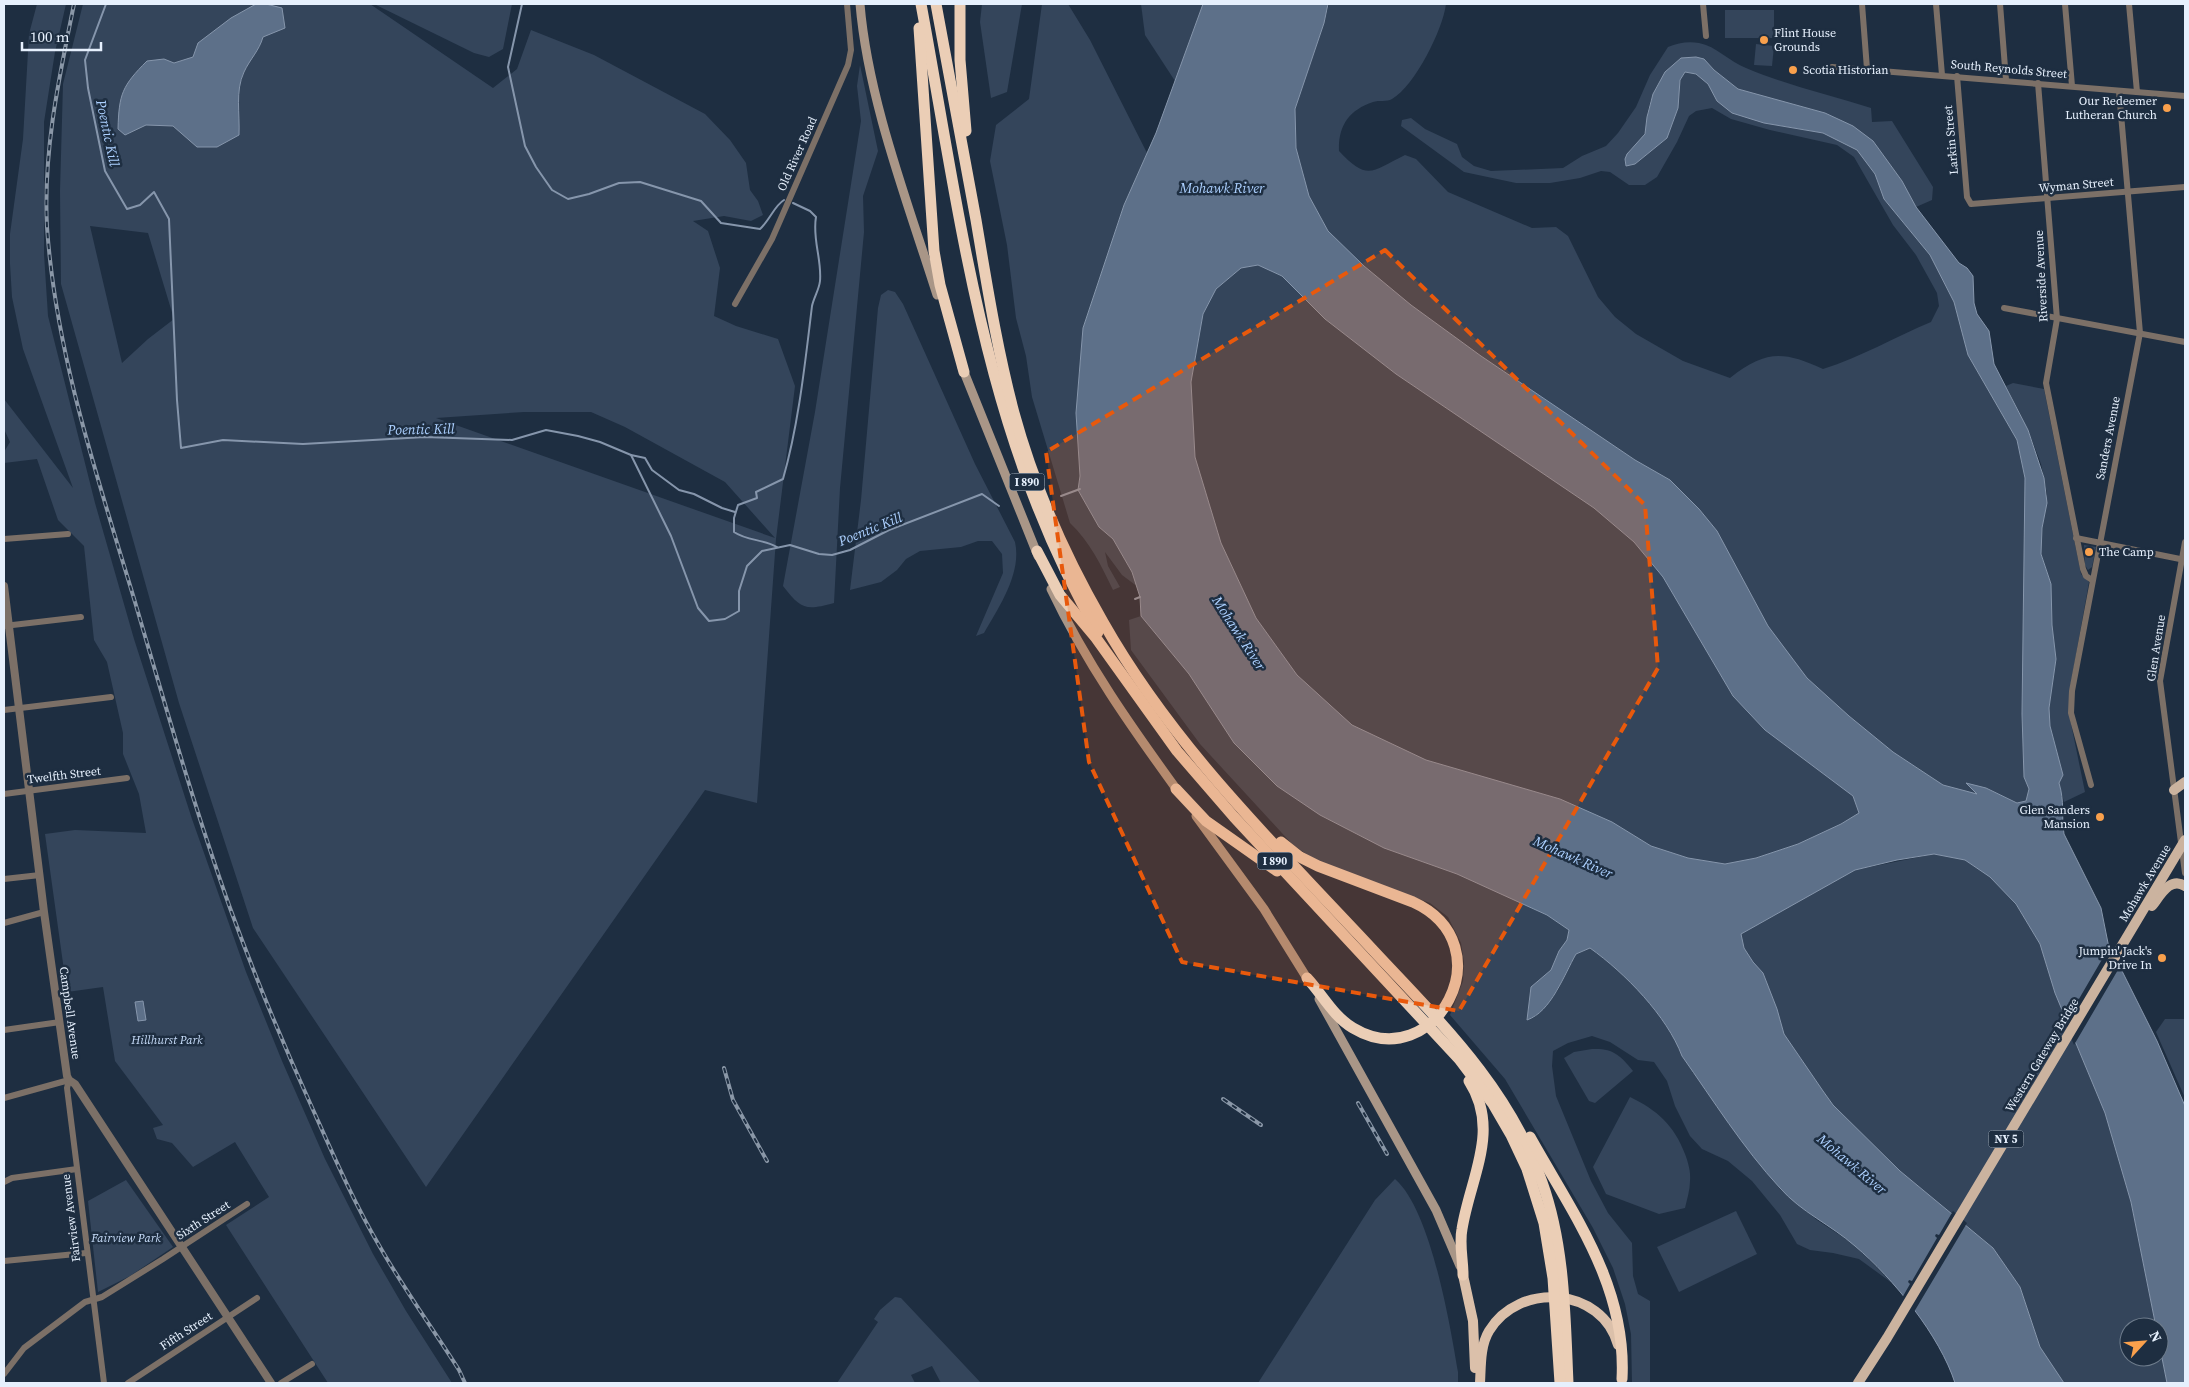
<svg xmlns="http://www.w3.org/2000/svg" width="2189" height="1387" font-family="'Source Serif 4',serif">
<style>
.green{fill:#34455b;fill-rule:evenodd}
.water{fill:#5d7089;stroke:#8696ac;fill-rule:evenodd}
.pier{fill:#1e2e41}
.lines{fill:none;stroke-linecap:round;stroke-linejoin:round}
.stream{stroke:#8696ac;stroke-width:2}
.minor{stroke:#7c7067;stroke-width:6}
.tertiary{stroke:#7c7067;stroke-width:8}
.secondary{stroke:#a99687;stroke-width:9}
.primary{stroke:#cbb39f;stroke-width:10}
.trunk{stroke:#dbc0aa;stroke-width:10}
.motorway{stroke:#ebceb6;stroke-width:11}
.rail-casing{stroke:#8a97a7;stroke-width:4}
.rail{stroke:#1e2e41;stroke-width:2;stroke-dasharray:5.5;stroke-linecap:butt}
.marked{fill:#e8590c;fill-opacity:0.2;stroke:#e8590c;stroke-width:4;stroke-dasharray:10 6;stroke-linejoin:round}
.poi-dot{fill:#f9a04c;stroke:#1e2e41;stroke-width:2}
.labels{text-anchor:middle;dominant-baseline:central;stroke-width:5;stroke-linejoin:round;paint-order:stroke}
.shield{fill:#1e2e41;stroke:#aab6c5;stroke-width:1}
.shield-label{font-size:11px;font-weight:bold;fill:#e6f0fd}
.poi-label{font-size:12px;fill:#e6f0fd;stroke:#1e2e41;text-anchor:start}
.street-label{font-size:12px;fill:#e6f0fd;stroke:#1e2e41}
.park-label{font-size:12px;font-style:italic;fill:#c7dcf9;stroke:#1e2e41}
.water-label{font-size:14px;font-style:italic;fill:#acd0ff;stroke:#1e2e41}
</style>
<rect width="100%" height="100%" fill="#1e2e41"/>
<g class="green">
<path d="M37,4H66L55,52L44,122V254L48,316L95,503L134,639L192,819L246,972L282,1061L325,1159L373,1254L406,1311L452,1383H328L226,1225L269,1197L235,1142L193,1167L172,1143L157,1139L153,1128L163,1125L115,1061L103,987L67,992L45,834L75,830L146,833L139,794L123,754V733L107,662L94,640L84,546L58,520L37,459L4,463V452L10,442L4,429V399L73,488L23,349L12,297L10,264V234L23,139L29,34Z"/>
<path d="M83,4H370L493,88L517,69L531,30L594,55L705,114L730,140L746,163L750,190L758,201L763,215L751,221L724,216L693,221L708,231L720,268L714,316L736,326L778,339L795,386L776,539L757,803L705,790L426,1187L253,928L179,703L61,284L60,191L63,84ZM90,226L148,233L174,319L148,339L122,363ZM524,412H591L625,427L725,482L775,538L436,418Z"/>
<path d="M374,4H512L503,49L489,57L474,53Z"/>
<path d="M982,4H1022L1007,92L991,98L980,22Z"/>
<path d="M1042,4H1068L1090,40L1147,153L1124,205L1083,328L1076,413L1080,476L1078,490L1099,527L1113,539L1132,572L1138,587L1122,575L1105,552L1108,566L1120,587L1113,590C1101,565 1090,542 1070,523L1032,397L1026,356L1016,318L1007,245L990,161L996,125L1029,99Z"/>
<path d="M1141,4H1203L1175,81L1145,35Z"/>
<path d="M1329,4H1446C1443,29 1415,86 1392,99C1387,102 1379,100 1373,102C1349,110 1338,126 1339,151C1368,182 1372,171 1405,155L1416,159L1448,192L1532,228L1556,227L1568,236L1598,297L1615,317L1636,334L1683,361L1730,378C1766,350 1783,351 1823,369C1861,357 1895,337 1931,322L1939,306L1937,293L1916,255L1893,225L1854,157L1837,145L1770,130L1731,119L1712,108L1696,111L1689,116L1677,142L1657,177L1645,185H1629L1610,172L1601,171L1580,178L1550,183H1516L1464,172L1401,126L1402,120L1411,118L1425,129L1457,144L1462,157L1474,166L1491,171L1563,168L1582,156L1606,146L1618,133L1636,107L1650,75L1668,47C1678,43 1688,41 1699,43C1716,46 1730,62 1746,68C1786,85 1830,95 1871,108L1872,122L1892,121L1933,187L1932,200L1916,207L1902,181L1873,141L1825,113L1738,89L1714,70L1704,59L1681,58C1662,74 1652,90 1647,116C1646,122 1647,130 1644,135C1637,147 1623,150 1626,166L1635,164L1667,138L1678,108L1680,80L1685,72C1697,72 1707,80 1712,91L1764,123L1823,133L1858,150L1875,174L1884,199L1930,255L1954,302L1968,355L2017,440L2025,478L2022,714L2024,777L2029,789L2026,801L2018,803L1986,788L1967,784L1978,795L1943,785L1893,752L1849,716L1807,678L1768,626L1717,531L1699,509L1670,480L1635,460L1481,356L1411,305L1364,266L1328,231L1309,196L1296,148L1295,109L1324,23Z"/>
<rect x="1725" y="10" width="49" height="28"/>
<path d="M1756,44L1774,46L1772,66L1754,65Z"/>
<path d="M860,65L878,151L863,196L864,232L840,488L834,603C805,611 801,609 783,586L815,412L861,121L857,86Z"/>
<path d="M1258,265L1282,276L1325,319L1396,374L1594,508L1634,542L1663,577L1733,696L1765,730L1853,796L1859,813L1841,824L1798,844L1756,858L1725,864L1688,858L1651,846L1612,822L1560,799L1426,760L1352,725L1297,675L1256,618L1221,543L1195,457L1191,382L1203,314L1216,289L1241,268Z"/>
<path d="M888,290L895,292L903,304L975,464L1015,542C1022,573 999,607 984,633L976,636L1003,573L1002,554L992,541H978L961,547L920,551L906,559L897,570L881,582L850,590L861,500L878,308L881,295Z"/>
<path d="M2013,383L2044,389L2081,574L2089,582L2069,694V714L2085,792L2064,802L2059,783L2062,772L2050,726L2049,708L2056,659L2052,625L2051,584L2041,553L2042,528L2047,494L2041,464L2028,430L2006,386Z"/>
<path d="M2084,545L2096,547L2092,567L2088,570L2085,565Z"/>
<path d="M1141,616L1189,674L1320,815L1384,848L1457,874L1547,915L1569,930L1567,940L1559,951L1551,970L1531,987L1527,1020L1535,1017L1558,990L1576,954L1590,948C1625,973 1667,1016 1682,1056L1780,1189L1817,1220L1855,1245L1892,1283L1859,1259L1833,1253L1810,1250L1797,1244L1780,1215L1752,1181L1728,1161L1702,1149L1690,1136L1675,1106L1667,1081L1654,1062L1638,1060L1610,1042L1592,1036L1568,1043L1553,1051L1552,1066L1556,1096L1591,1181L1608,1213L1632,1243L1633,1276L1638,1294L1650,1301V1383H1632L1631,1334L1625,1304L1613,1268L1593,1228L1505,1079L1450,1015L1463,981L1464,962L1461,943L1448,917L1430,903L1316,861L1292,844L1200,744L1131,650L1129,620Z"/>
<path d="M1934,854L1965,860L1990,877L2016,904L2040,944L2055,993L2105,1113L2131,1202L2156,1327H2129V1357H2159V1343L2167,1383H2064L2040,1347L2020,1287L1993,1248L1900,1171L1833,1105L1823,1091L1784,1034L1777,1009L1763,973L1753,962L1744,948L1740,934L1855,870Z"/>
<path d="M2165,1019H2185V1098L2156,1032Z"/>
<path d="M1592,1049C1613,1048 1620,1055 1633,1071L1595,1103L1589,1101L1564,1058L1574,1052Z"/>
<path d="M1630,1097C1657,1110 1674,1125 1685,1154C1688,1162 1691,1172 1690,1181C1690,1190 1687,1199 1685,1208L1659,1214L1606,1194L1593,1167Z"/>
<path d="M1395,1179C1431,1210 1450,1325 1458,1372V1383H1258L1375,1200Z"/>
<path d="M126,1180L173,1247L130,1276L98,1292L88,1201Z"/>
<path d="M1736,1211L1757,1254L1679,1292L1657,1247Z"/>
<path d="M895,1297L901,1298L981,1383H941L932,1366L911,1375L915,1383H837L878,1322L874,1319L880,1310Z"/>
</g>
<g class="water">
<path d="M256,4H266L282,8L285,28L263,37C259,51 250,59 244,72C235,91 240,114 239,135L217,147H197L173,126L146,125L125,135L118,129C119,94 122,86 147,61L164,59L174,63L193,57L198,43L231,18Z"/>
<path d="M1203,4H1328L1324,23L1295,109L1296,148L1309,196L1328,231L1364,266L1411,305L1481,356L1635,460L1670,480L1699,509L1717,531L1768,626L1807,678L1849,716L1893,752L1943,785L1977,794L1966,783L1986,788L2017,803L2026,801L2029,789L2024,777L2022,714L2025,478L2017,440L1968,355L1954,302L1930,255L1884,199L1875,174L1857,150L1823,133L1764,123L1732,113L1717,101L1708,84L1696,74L1685,72L1680,80L1678,108L1667,138L1635,164L1626,166L1625,159L1627,154L1645,134L1647,117L1653,94L1665,72L1681,58L1696,57L1704,59L1714,70L1738,89L1825,113L1853,126L1873,141L1902,181L1916,207L1959,263L1967,268L1973,276L1974,303L1977,314L1989,331L1994,364L2028,430L2044,478L2047,503L2042,528L2041,554L2051,584L2052,625L2056,659L2049,708L2050,726L2063,775L2059,783C2065,803 2061,814 2064,834L2101,908L2108,943L2157,1041L2185,1106V1383H2167L2159,1343V1327H2156L2131,1202L2105,1113L2055,993L2040,944L2016,904L1990,877L1965,860L1934,854L1897,860L1855,870L1741,934L1744,948L1753,962L1763,973L1777,1009L1784,1034L1823,1091L1833,1105L1900,1171L1993,1248L2020,1287L2040,1347L2064,1383H1955C1940,1336 1893,1278 1855,1246C1831,1225 1801,1212 1780,1188C1743,1148 1713,1100 1682,1056C1667,1016 1625,973 1590,948L1576,954C1564,975 1551,1012 1527,1020L1531,987L1551,970L1559,951L1567,940L1569,930L1547,915L1457,874L1384,848L1320,815L1277,786L1234,743L1189,674L1141,616L1140,597L1132,572L1113,539L1099,527L1078,490L1080,476L1076,413L1083,328L1124,205L1156,133ZM1258,265L1282,276L1325,319L1396,374L1594,508L1634,542L1663,577L1733,696L1765,730L1853,796L1859,813L1841,824L1798,844L1756,858L1725,864L1688,858L1651,846L1612,822L1560,799L1426,760L1352,725L1297,675L1256,618L1221,543L1195,457L1191,382L1203,314L1216,289L1241,268Z"/>
<path d="M143,1001L146,1020L138,1021L135,1002Z"/>
</g>
<g class="pier">
<path d="M2111,944L2122,963L2074,1045L2065,1023L2067,1018L2066,1017L2069,1016Z"/>
<path d="M1953,1211L1967,1223L1914,1312L1902,1298L1910,1284L1908,1282L1909,1280L1912,1281L1937,1238L1935,1236L1936,1234L1939,1235Z"/>
</g>
<g class="lines">
<g class="stream">
<path d="M106,4L85,60L88,88L105,171L127,209L140,205L154,192L169,219L177,400L181,448L223,440L303,444L425,437L512,440L546,430L578,436L600,442L631,455L671,536L698,608L709,621L725,619L739,611V591L747,566L762,551L790,545L819,554L832,555L850,550L889,530L982,494L999,506"/>
<path d="M522,4L508,67L525,146L536,167L552,190L568,199L589,194L619,183L640,182L701,201L721,223L760,229C769,221 775,205 784,200"/>
<path d="M631,455L645,458L652,470L679,490L694,494L722,508L735,512"/>
<path d="M1061,496L1080,489"/>
<path d="M777,547C763,539 747,541 734,532V518L738,505L757,498L756,492L783,479C799,423 805,363 812,306C814,297 819,290 820,281C822,259 812,239 816,217L810,211L793,203"/>
<path d="M1135,599L1140,597"/>
</g>
<g class="minor">
<path d="M1703,4L1706,36"/>
<path d="M1862,4L1867,69"/>
<path d="M1936,4L1942,75"/>
<path d="M2000,4L2006,80"/>
<path d="M2065,4L2072,86"/>
<path d="M2129,4L2137,92"/>
<path d="M1832,67L2185,96"/>
<path d="M1957,76L1967,197L1971,204L2185,187"/>
<path d="M2038,83L2057,319L2046,383L2083,569L2086,576L2092,580"/>
<path d="M735,304L772,239L848,65L851,50L847,4"/>
<path d="M2004,308L2185,342"/>
<path d="M2076,538L2185,560"/>
<path d="M4,539L68,534"/>
<path d="M2185,542L2160,681L2185,873"/>
<path d="M4,626L81,617"/>
<path d="M4,710L111,697"/>
<path d="M2091,785L2071,713L2072,691L2140,333L2119,91"/>
<path d="M4,794L127,778"/>
<path d="M4,879L40,875"/>
<path d="M4,923L44,912"/>
<path d="M4,1030L60,1022"/>
<path d="M4,1098L69,1080L67,1088L104,1383"/>
<path d="M4,1182L12,1178L77,1169"/>
<path d="M4,1261L86,1253"/>
<path d="M4,1374L24,1348L85,1302L102,1297L163,1259L247,1204"/>
<path d="M128,1383L257,1298"/>
<path d="M281,1383L312,1364"/>
</g>
<path class="tertiary" d="M4,586L44,912L67,1076L69,1080L75,1084L271,1383"/>
<g class="secondary">
<path d="M860,4C868,100 908,203 937,295"/>
<path d="M962,367L1038,556"/>
<path d="M1051,589C1086,663 1132,728 1180,794"/>
<path d="M1196,816L1264,909L1310,983"/>
<path d="M1319,999L1436,1210L1460,1266"/>
</g>
<g class="primary">
<path d="M2174,790L2185,782"/>
<path d="M2152,906C2160,896 2170,876 2185,886"/>
<path d="M1858,1383L1887,1338L2185,840"/>
</g>
<g class="trunk">
<path d="M1463,1275L1473,1321L1475,1368"/>
<path d="M1480,1383C1481,1366 1480,1346 1489,1331C1519,1281 1602,1287 1618,1345"/>
</g>
<g class="motorway">
<path d="M921,4C961,220 985,439 1098,632"/>
<path d="M936,4C949,76 962,148 976,220C987,285 997,349 1014,413C1034,486 1065,556 1103,622C1173,746 1275,845 1372,949C1439,1021 1508,1086 1542,1182C1565,1246 1565,1316 1568,1383"/>
<path d="M960,4V60L966,131"/>
<path d="M919,28L934,251L940,285L964,372"/>
<path d="M1037,551L1060,595L1096,638L1177,751L1234,817L1459,1059L1493,1104L1511,1135L1527,1169L1544,1223L1553,1278L1560,1383"/>
<path d="M1176,789L1206,821L1277,871"/>
<path d="M1281,842L1300,857L1318,866L1413,902C1507,945 1435,1077 1353,1028C1333,1016 1322,994 1307,978"/>
<path d="M1530,1137C1573,1214 1627,1286 1622,1379"/>
<path d="M1463,1275C1463,1259 1459,1244 1462,1229C1470,1178 1501,1130 1469,1081"/>
</g>
<defs>
<g id="rail">
<path d="M74,4C59,78 43,151 47,227C56,356 98,479 135,602C165,704 194,807 230,908C254,974 281,1039 310,1103C332,1152 353,1201 380,1247C404,1289 433,1329 459,1370L465,1383"/>
<path d="M724,1068L733,1100L767,1161"/>
<path d="M1223,1099L1261,1125"/>
<path d="M1358,1103L1387,1154"/>
</g>
</defs>
<use href="#rail" class="rail-casing"/>
<use href="#rail" class="rail"/>
</g>
<path class="marked" d="M1385,250L1645,505L1658,668L1459,1011L1182,962L1089,762L1046,452Z"/>
<g class="poi-dot">
<circle cx="1764" cy="40" r="5"/>
<circle cx="1793" cy="70" r="5"/>
<circle cx="2167" cy="108" r="5"/>
<circle cx="2089" cy="552" r="5"/>
<circle cx="2100" cy="817" r="5"/>
<circle cx="2162" cy="958" r="5"/>
</g>
<g class="labels">
<g class="shield">
<rect x="1009.5" y="473.5" width="35" height="17" rx="4"/>
<rect x="1257.5" y="852.5" width="35" height="17" rx="4"/>
<rect x="1988.5" y="1130.5" width="35" height="17" rx="4"/>
</g>
<g class="shield-label">
<text x="1027" y="482">I 890</text>
<text x="1275" y="861">I 890</text>
<text x="2006" y="1139">NY 5</text>
</g>
<g class="poi-label">
<text x="1774" y="33">Flint House<tspan x="1774" dy="14">Grounds</tspan></text>
<text x="1803" y="70">Scotia Historian</text>
<text x="2157" y="101" text-anchor="end">Our Redeemer<tspan x="2157" dy="14">Lutheran Church</tspan></text>
<text x="2099" y="552">The Camp</text>
<text x="2090" y="810" text-anchor="end">Glen Sanders<tspan x="2090" dy="14">Mansion</tspan></text>
<text x="2152" y="951" text-anchor="end">Jumpin' Jack's<tspan x="2152" dy="14">Drive In</tspan></text>
</g>
<g class="street-label">
<text transform="translate(2009 69) rotate(5)">South Reynolds Street</text>
<text transform="translate(1951 140) rotate(-95)">Larkin Street</text>
<text transform="translate(797 154) rotate(-66)">Old River Road</text>
<text transform="translate(2076 185) rotate(-5)">Wyman Street</text>
<text transform="translate(2041 276) rotate(-93)">Riverside Avenue</text>
<text transform="translate(2108 438) rotate(-79)">Sanders Avenue</text>
<text transform="translate(2156 648) rotate(-81)">Glen Avenue</text>
<text transform="translate(64 775) rotate(-7)">Twelfth Street</text>
<text transform="translate(2145 883) rotate(-59)">Mohawk Avenue</text>
<text transform="translate(70 1013) rotate(82)">Campbell Avenue</text>
<text transform="translate(2042 1055) rotate(-59)">Western Gateway Bridge</text>
<text transform="translate(71 1218) rotate(-97)">Fairview Avenue</text>
<text transform="translate(203 1220) rotate(-33)">Sixth Street</text>
<text transform="translate(186 1331) rotate(-33)">Fifth Street</text>
</g>
<g class="park-label">
<text x="167" y="1040">Hillhurst Park</text>
<text x="126" y="1238">Fairview Park</text>
</g>
<g class="water-label">
<text transform="translate(108 133) rotate(78)">Poentic Kill</text>
<text x="1222" y="188">Mohawk River</text>
<text transform="translate(421 429) rotate(-1)">Poentic Kill</text>
<text transform="translate(870 529) rotate(-22)">Poentic Kill</text>
<text transform="translate(1239 633) rotate(57)">Mohawk River</text>
<text transform="translate(1573 857) rotate(24)">Mohawk River</text>
<text transform="translate(1852 1164) rotate(40)">Mohawk River</text>
</g>
</g>
<rect width="2189" height="1387" fill="none" stroke="#e6f0fd" stroke-width="10"/>
<g transform="translate(2144 1342) rotate(64)"><circle r="24" fill="#1e2e41" stroke="#6e7c8c"/>
<path d="M0-4L9 19L0 12L-9 19Z" fill="#f9a04c"/>
<text y="-8" font-size="14" font-weight="bold" text-anchor="middle" fill="#e6f0fd">N</text>
</g>
<path d="M22 42v8h79v-8" fill="none" stroke="#e6f0fd" stroke-width="2.5"/>
<text x="30" y="42" font-size="15" fill="#e6f0fd" stroke="#1e2e41" stroke-width="4" paint-order="stroke">100 m</text>
</svg>
